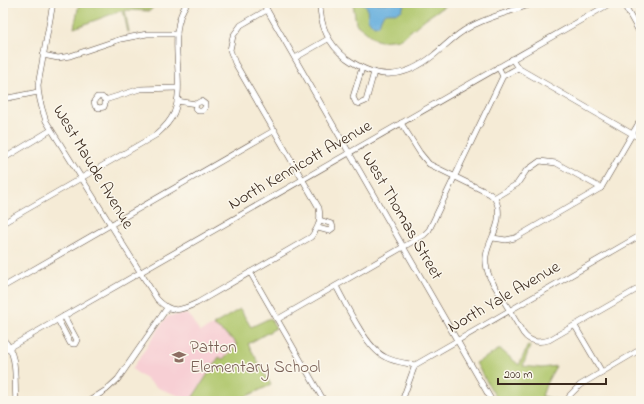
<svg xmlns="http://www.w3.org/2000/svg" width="644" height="404" font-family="'Indie Flower',sans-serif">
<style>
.built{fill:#f7cfd4}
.green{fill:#afc66b;stroke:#757844}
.water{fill:#65aedd;stroke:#506c7e}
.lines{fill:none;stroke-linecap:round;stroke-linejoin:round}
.minor-casing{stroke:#57473a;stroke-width:6}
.minor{stroke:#fff;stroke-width:5}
.labels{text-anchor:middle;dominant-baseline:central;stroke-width:3;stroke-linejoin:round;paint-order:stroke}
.street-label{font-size:17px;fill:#3b2a1e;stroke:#fbf7ec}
.education-label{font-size:17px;fill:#785e54;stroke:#fbf7ec;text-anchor:start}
</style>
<rect width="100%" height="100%" fill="#fbf7ec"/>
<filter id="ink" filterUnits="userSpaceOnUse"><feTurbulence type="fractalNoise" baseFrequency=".025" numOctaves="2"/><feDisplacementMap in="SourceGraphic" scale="8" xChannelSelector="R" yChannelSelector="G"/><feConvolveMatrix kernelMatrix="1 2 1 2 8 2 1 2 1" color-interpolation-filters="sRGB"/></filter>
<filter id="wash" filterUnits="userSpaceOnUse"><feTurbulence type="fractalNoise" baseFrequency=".012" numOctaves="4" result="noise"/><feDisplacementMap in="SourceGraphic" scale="16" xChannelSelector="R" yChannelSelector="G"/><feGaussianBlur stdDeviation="0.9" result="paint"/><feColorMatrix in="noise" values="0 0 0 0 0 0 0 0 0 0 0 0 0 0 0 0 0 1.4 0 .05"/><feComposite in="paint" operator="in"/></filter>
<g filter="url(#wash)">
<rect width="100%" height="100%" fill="#f5ebd6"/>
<path class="built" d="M188,314L200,332L213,325L234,340L237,345L233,348L229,356L222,359L219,357L191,400L158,388L132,369L166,318L169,316Z"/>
<g class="green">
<path d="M76,3H156L150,11L125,10L129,32H128L123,10L74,28L79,4Z"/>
<path d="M353,3H449L425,19L401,39L381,41L376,40L356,24Z"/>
<path d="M240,309L251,327L270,318L276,328L248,344L271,385L236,401L191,400L219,357L222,359L225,358L237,345L234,340L213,325Z"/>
<path d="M528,345L530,346L523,366L542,368L556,366L547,382L542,396L562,401H552L541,399V401H498L476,363L500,349L519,365Z"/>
</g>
<path class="water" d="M363,3H404C403,19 388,9 383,15C381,17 380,22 379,25L374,26L368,20L367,7Z"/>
</g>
<g filter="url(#ink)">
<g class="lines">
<defs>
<g id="minor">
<path d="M53,3L38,85C38,98 42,109 46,121L157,299C171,314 180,311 197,303L311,237C319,227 321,220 319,208L235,63L230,50L233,36L241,25L267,10"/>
<path d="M263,3L492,401"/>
<path d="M320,3C320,26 328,44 346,58C378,81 404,79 434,55C446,45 456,34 470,27C490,16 514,11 535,3"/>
<path d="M623,3L641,35"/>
<path d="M43,55L58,58L70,56L121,39L147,34H177"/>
<path d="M295,58L328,39"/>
<path d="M512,59L518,68L641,139"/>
<path d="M362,68L353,97L356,103L359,104L366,101L374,72"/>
<path d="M503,76L518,68"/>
<path d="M3,99L38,92"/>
<path d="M105,100V104L104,107L99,108L95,106L94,101L97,97H102L105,100L140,89L177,88"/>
<path d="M177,101L196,104L201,101L205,104V108L202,111H198L195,108L196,104"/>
<path d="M401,123L420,153L429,164L490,194C495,198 497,201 498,207C501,228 489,238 486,256C485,264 487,271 490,278L523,333C530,343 539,343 549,340L641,287"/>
<path d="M3,159L51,130"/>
<path d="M494,198L517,184L526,171L540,161L556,163L601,188"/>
<path d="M3,223L156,135C163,129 170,122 174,113C187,80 165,35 187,3"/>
<path d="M318,228L329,231L333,228L332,224L320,220"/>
<path d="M493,238L506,240L515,238L601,188L641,119"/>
<path d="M250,272L324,401"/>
<path d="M336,286C346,305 367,349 385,357C394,362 405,363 415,365"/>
<path d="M3,287L275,130"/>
<path d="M278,319L424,235L429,230L503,76L498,67"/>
<path d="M58,320L70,343L73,344H75L77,340L64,316"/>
<path d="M575,326L602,372"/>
<path d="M3,339C19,355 14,381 16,401"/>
<path d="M3,351L611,3"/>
<path d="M89,401L106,390L118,379L167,308"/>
<path d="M402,401L415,365L641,235"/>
<path d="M568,401L570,395L580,385L641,349"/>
</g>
</defs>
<use href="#minor" class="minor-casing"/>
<use href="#minor" class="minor"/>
</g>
</g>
<defs>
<symbol id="school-bare" viewBox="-9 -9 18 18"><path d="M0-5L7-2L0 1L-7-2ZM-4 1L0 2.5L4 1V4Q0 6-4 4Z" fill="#8d6e63" stroke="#fbf7ec" stroke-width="2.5" paint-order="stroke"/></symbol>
</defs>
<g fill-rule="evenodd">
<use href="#school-bare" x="169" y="347" width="20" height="20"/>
</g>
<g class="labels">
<g class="street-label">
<text transform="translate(300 165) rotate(-30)">North Kennicott Avenue</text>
<text transform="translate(93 167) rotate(59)">West Maude Avenue</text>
<text transform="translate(402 216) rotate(60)">West Thomas Street</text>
<text transform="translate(504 297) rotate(-30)">North Yale Avenue</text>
</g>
<g class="education-label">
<text x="190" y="347">Patton<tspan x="190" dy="20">Elementary School</tspan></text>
</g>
</g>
<rect width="644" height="404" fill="none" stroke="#fbf7ec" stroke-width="16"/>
<path d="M498 378v6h108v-6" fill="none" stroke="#3b2a1e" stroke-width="2"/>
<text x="504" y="378" font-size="12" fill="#3b2a1e" stroke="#fbf7ec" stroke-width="3" paint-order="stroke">200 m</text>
</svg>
